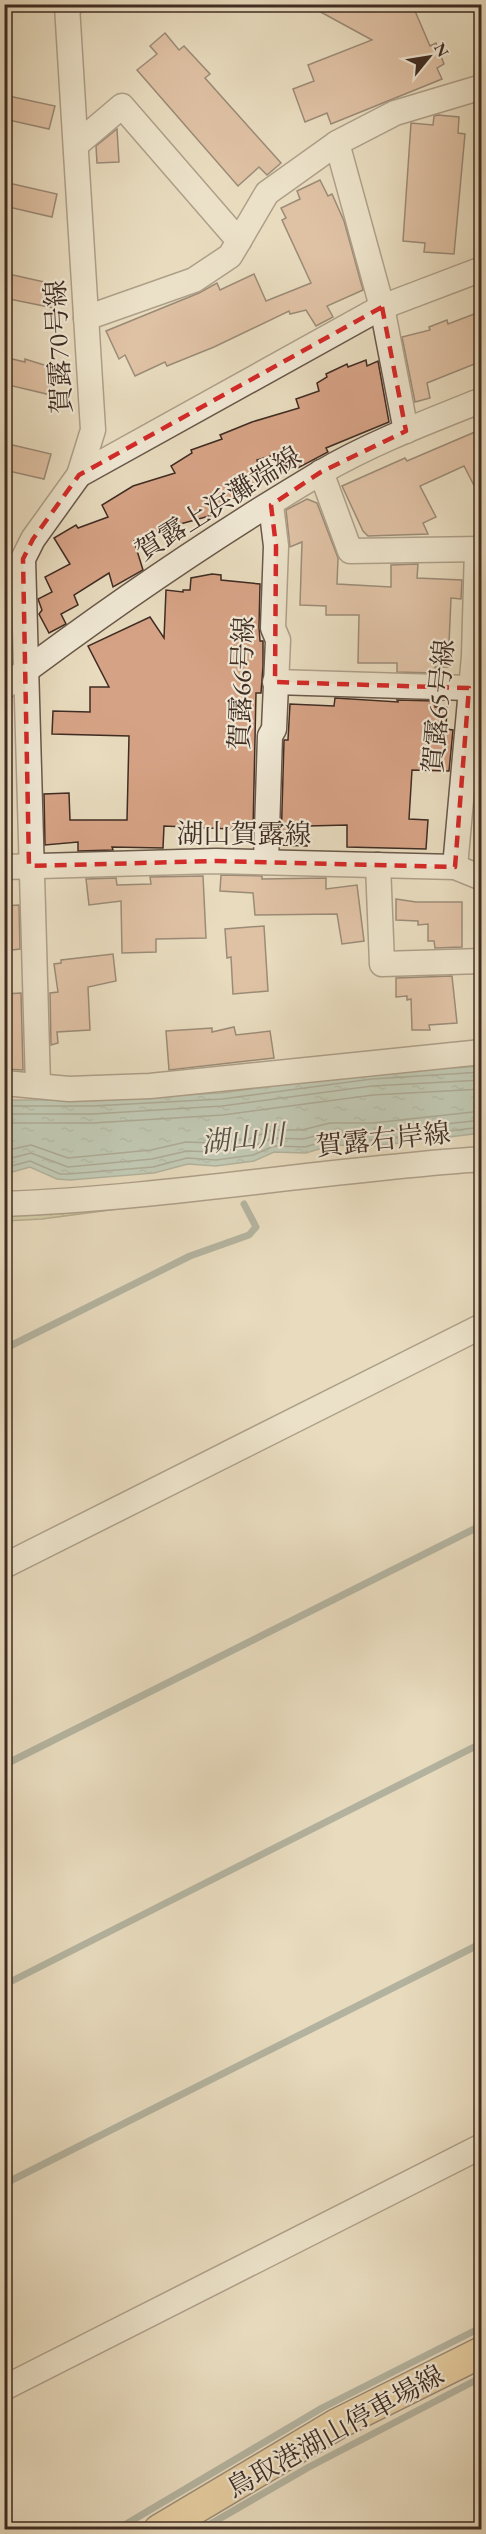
<svg xmlns="http://www.w3.org/2000/svg" width="486" height="2534" font-family="'EB Garamond','Noto Serif JP',serif">
<style>
.grass{fill:url(#grass-dots);stroke:#7d7558;stroke-width:1.5}
.water{fill:url(#water-ripples);stroke:#748278;stroke-width:1.5}
.lines{fill:none;stroke-linecap:round;stroke-linejoin:round}
.shore{stroke:#6b746a;stroke-width:1.5}
.stream{stroke:#748278;stroke-width:7}
.building{fill:#d6a285;stroke:#3f2c23;stroke-width:1.5}
.minor-casing{stroke:#69584a;stroke-width:27}
.major-casing{stroke:#3f2c23;stroke-width:33}
.minor{stroke:#f0e8d5;stroke-width:24}
.major{stroke:#e4be7f;stroke-width:30}
.marked{fill:none;stroke:#d62828;stroke-width:4.5;stroke-dasharray:12 8;stroke-linejoin:round}
.labels{text-anchor:middle;dominant-baseline:central;stroke-width:4.5;stroke-linejoin:round;paint-order:stroke}
.street-label{font-size:27px;fill:#3f2c23;stroke:#f0e8d5}
.water-label{font-size:28px;font-style:italic;fill:#555046;stroke:#f0e8d5}
</style>
<defs>
<pattern id="grass-dots" width="8" height="8" patternUnits="userSpaceOnUse" patternTransform="scale(1.5)"><rect width="8" height="8" fill="#bbbe8e"/><path d="M2 2h.1M6 6h.1" fill="none" stroke="#999b74" stroke-width="1.8" stroke-linecap="round"/></pattern>
<pattern id="water-ripples" width="26" height="14" patternUnits="userSpaceOnUse" patternTransform="scale(1.5)"><rect width="26" height="14" fill="#97bbb0"/><path d="M2 4q2-2 4 0t4 0M15 11q2-2 4 0t4 0" fill="none" stroke="#7d988f"/></pattern>
</defs>
<rect width="100%" height="100%" fill="#e8dbbe"/>
<filter id="stains"><feTurbulence type="fractalNoise" baseFrequency=".00333" numOctaves="4"/><feColorMatrix values="0 0 0 0 .2 0 0 0 0 .09 0 0 0 0 .02 0 0 0 .5 -.17"/></filter>
<radialGradient id="worn" r=".72"><stop offset=".6" stop-color="#630" stop-opacity="0"/><stop offset="1" stop-color="#630" stop-opacity=".3"/></radialGradient>
<path class="grass" d="M156,1204L42,1219L5,1221V1210Z"/>
<path class="water" d="M481,1066V1133L375,1146L332,1145L306,1153L274,1152L254,1161L216,1166L188,1164L154,1173L70,1180L57,1179L30,1167L5,1174L4,1100H93L221,1093L371,1073Z"/>
<g class="lines">
<g class="shore">
<path d="M4,1106H93L222,1099L372,1079L482,1072"/>
<path d="M4,1114H93L222,1106L372,1086L482,1080"/>
<path d="M4,1123H93L223,1115L373,1095L482,1089"/>
<path d="M4,1151L31,1145L68,1158L151,1150L186,1142L215,1143L249,1139L272,1130H302L330,1123H373L482,1111"/>
<path d="M4,1160L31,1153L68,1167L152,1159L187,1151L216,1152L251,1147L273,1138L303,1139L331,1132H373L482,1120"/>
<path d="M4,1168L30,1161L60,1174H69L153,1167L187,1158L216,1160L253,1155L274,1146L305,1147L331,1139L374,1140L482,1127"/>
</g>
<g class="stream">
<path d="M4,1349L190,1256L249,1235L256,1227L244,1204"/>
<path d="M4,1765L482,1525"/>
<path d="M4,1985L482,1743"/>
<path d="M4,2184L482,1943"/>
<path d="M116,2530L322,2408L482,2327"/>
<path d="M200,2530L309,2467L482,2377"/>
</g>
</g>
<g class="building">
<path d="M306,4H412L430,46L436,43L444,64L437,68L442,79L331,124L327,113L305,122L293,89L314,81L308,65L372,40Z"/>
<path d="M165,33L179,50L184,46L210,74L205,78L281,163L267,175L259,167L238,186L137,70L157,54L150,46Z"/>
<path d="M4,95L55,106L49,129L4,119Z"/>
<path d="M438,115L459,117L458,133L465,134L454,254L424,252L425,243L403,241L411,123L433,125L434,116Z"/>
<path d="M117,129L119,162L97,163L96,146Z"/>
<path d="M320,180L328,196L332,194L344,221L363,290L327,306L333,317L316,326L306,310L290,314L289,311L214,347L167,366L165,362L135,376L125,355L119,359L106,331L199,293L217,283L220,290L254,274L266,301L311,283L282,220L286,218L281,208L300,199L297,191Z"/>
<path d="M4,182L57,194L52,217L4,206Z"/>
<path d="M4,273L58,285L54,308L4,298Z"/>
<path d="M482,311V361L427,383L430,398L415,402L402,337L430,330L429,327L447,320L448,324Z"/>
<path d="M4,357L25,362V359L57,369L51,395L4,384Z"/>
<path d="M366,360L367,366L378,361L389,422L326,448L328,452L296,469L291,450L257,460L258,464L255,465L260,486L210,509L213,515L173,526L174,528L134,541L143,570L113,587L109,573L74,595L78,605L61,614L66,624L49,633L39,614L42,610L38,599L52,592L45,577L70,564L54,538L76,525L78,528L108,517L102,505L133,486L175,473L171,466L192,453L191,450L222,439L220,435L252,422L299,408L296,399L319,391L317,383L327,377L326,374L347,364L348,367Z"/>
<path d="M482,429V501L464,466L420,486L436,517L423,523L428,534L368,536L363,531L342,486L405,458L407,461Z"/>
<path d="M4,443L51,454L44,479L4,470Z"/>
<path d="M307,499L317,503L338,558L337,584L391,587V565L418,564L417,578L462,580L461,599L451,598L448,667H435V673L397,672V663H358L359,615H326V606L300,605L302,542L290,547L286,510Z"/>
<path d="M212,574L221,575V580L260,584L259,627L260,641H263V666L261,693H256L253,830L164,826L163,848L112,847L113,850L78,851V842L45,845L44,794L69,793L70,820H127L129,736L52,734L53,711L90,712V687H109L88,646L150,617L164,638L166,590L183,592V590H190L191,578Z"/>
<path d="M335,698L398,702L397,700L435,701V707H447L446,729L453,730L449,771L412,770L409,819L428,820L426,849L347,847V825L308,826L307,846L281,845L284,740H288L290,704L334,706Z"/>
<path d="M221,875L262,876V879L326,878V889L357,885L364,941L342,944L337,914L255,915L253,893L220,891Z"/>
<path d="M203,876L206,938L156,939V952L122,953L121,901L89,905L86,879L116,878L117,885L151,884L150,877Z"/>
<path d="M396,899L416,902H462V947L435,948L434,941H428V924L418,925V921L396,920Z"/>
<path d="M19,905L20,949L4,951V906Z"/>
<path d="M264,926L268,991L233,994L231,957L227,958L225,929Z"/>
<path d="M113,954L116,981L88,987L90,1030L57,1032L58,1043L51,1045L50,993L58,992L54,964L61,963V960Z"/>
<path d="M452,976L457,1023L429,1025L430,1030H412L411,999L407,1000V996L396,997V978Z"/>
<path d="M21,993L23,1070L4,1069V994Z"/>
<path d="M234,1027L236,1035L270,1031L274,1058L169,1070L166,1031L212,1028V1032Z"/>
</g>
<g class="lines">
<defs>
<g id="minor">
<path d="M76,145L122,106L239,241"/>
<path d="M86,318L194,280L230,256L267,193L337,143"/>
<path d="M406,431L382,307L337,143L395,113L482,87"/>
<path d="M321,472L350,551L482,549"/>
<path d="M79,475L382,307L482,269"/>
<path d="M275,682L469,688"/>
<path d="M4,687C106,610 211,538 320,473C371,443 427,422 482,400"/>
<path d="M266,862L270,736L274,729L278,640L273,628L276,546L271,505"/>
<path d="M378,865L382,964L482,961"/>
<path d="M4,867L216,861L455,867L482,878"/>
<path d="M455,867L474,656L477,549"/>
<path d="M4,1083L69,1089L150,1086L482,1052"/>
<path d="M38,1085L23,559L33,539L79,475L93,430L67,6L72,4"/>
<path d="M4,1204C164,1198 322,1170 482,1159"/>
<path d="M4,1566L482,1326"/>
<path d="M4,2388L482,2146"/>
</g>
<path id="major" d="M159,2530L337,2424L482,2352"/>
</defs>
<use href="#minor" class="minor-casing"/>
<use href="#major" class="major-casing"/>
<use href="#minor" class="minor"/>
<use href="#major" class="major"/>
</g>
<path d="M0 0H486V2534H0ZM382,307L406,431L321,472L271,505L276,546L275,682L469,688L455,867L216,861L29,866L23,559L33,539L79,475Z" fill="#e8dbbe" fill-opacity=".55" fill-rule="evenodd"/>
<path class="marked" d="M382,307L406,431L321,472L271,505L276,546L275,682L469,688L455,867L216,861L29,866L23,559L33,539L79,475Z"/>
<g class="labels">
<g class="street-label">
<text transform="translate(58 347) rotate(-93)">賀露70号線</text>
<text transform="translate(218 503) rotate(-32)">賀露上浜灘端線</text>
<text transform="translate(241 683) rotate(-88)">賀露66号線</text>
<text transform="translate(438 706) rotate(-85)">賀露65号線</text>
<text x="244" y="833">湖山賀露線</text>
<text transform="translate(383 1139) rotate(-6)">賀露右岸線</text>
<text transform="translate(335 2431) rotate(-29)">鳥取港湖山停車場線</text>
</g>
<g class="water-label">
<text transform="translate(243 1138) rotate(-6)">湖山川</text>
</g>
</g>
<rect width="486" height="2534" fill="none" stroke="#e8dbbe" stroke-width="24"/>
<rect x="6" y="6" width="474" height="2522" fill="none" stroke="#3f2c23" stroke-width="3"/>
<rect x="12" y="12" width="462" height="2510" fill="none" stroke="#3f2c23" stroke-width="1.5"/>
<g transform="translate(429 57) rotate(60)" stroke="#f0e8d5" stroke-width="4.5" paint-order="stroke">
<path d="M0-4.5L10 22L0 15L-10 22Z" fill="#3f2c23"/>
<text y="-9" font-size="16" font-weight="bold" text-anchor="middle" fill="#3f2c23">N</text>
</g>
<rect width="100%" height="100%" filter="url(#stains)"/>
<rect width="100%" height="100%" fill="url(#worn)"/>
</svg>
